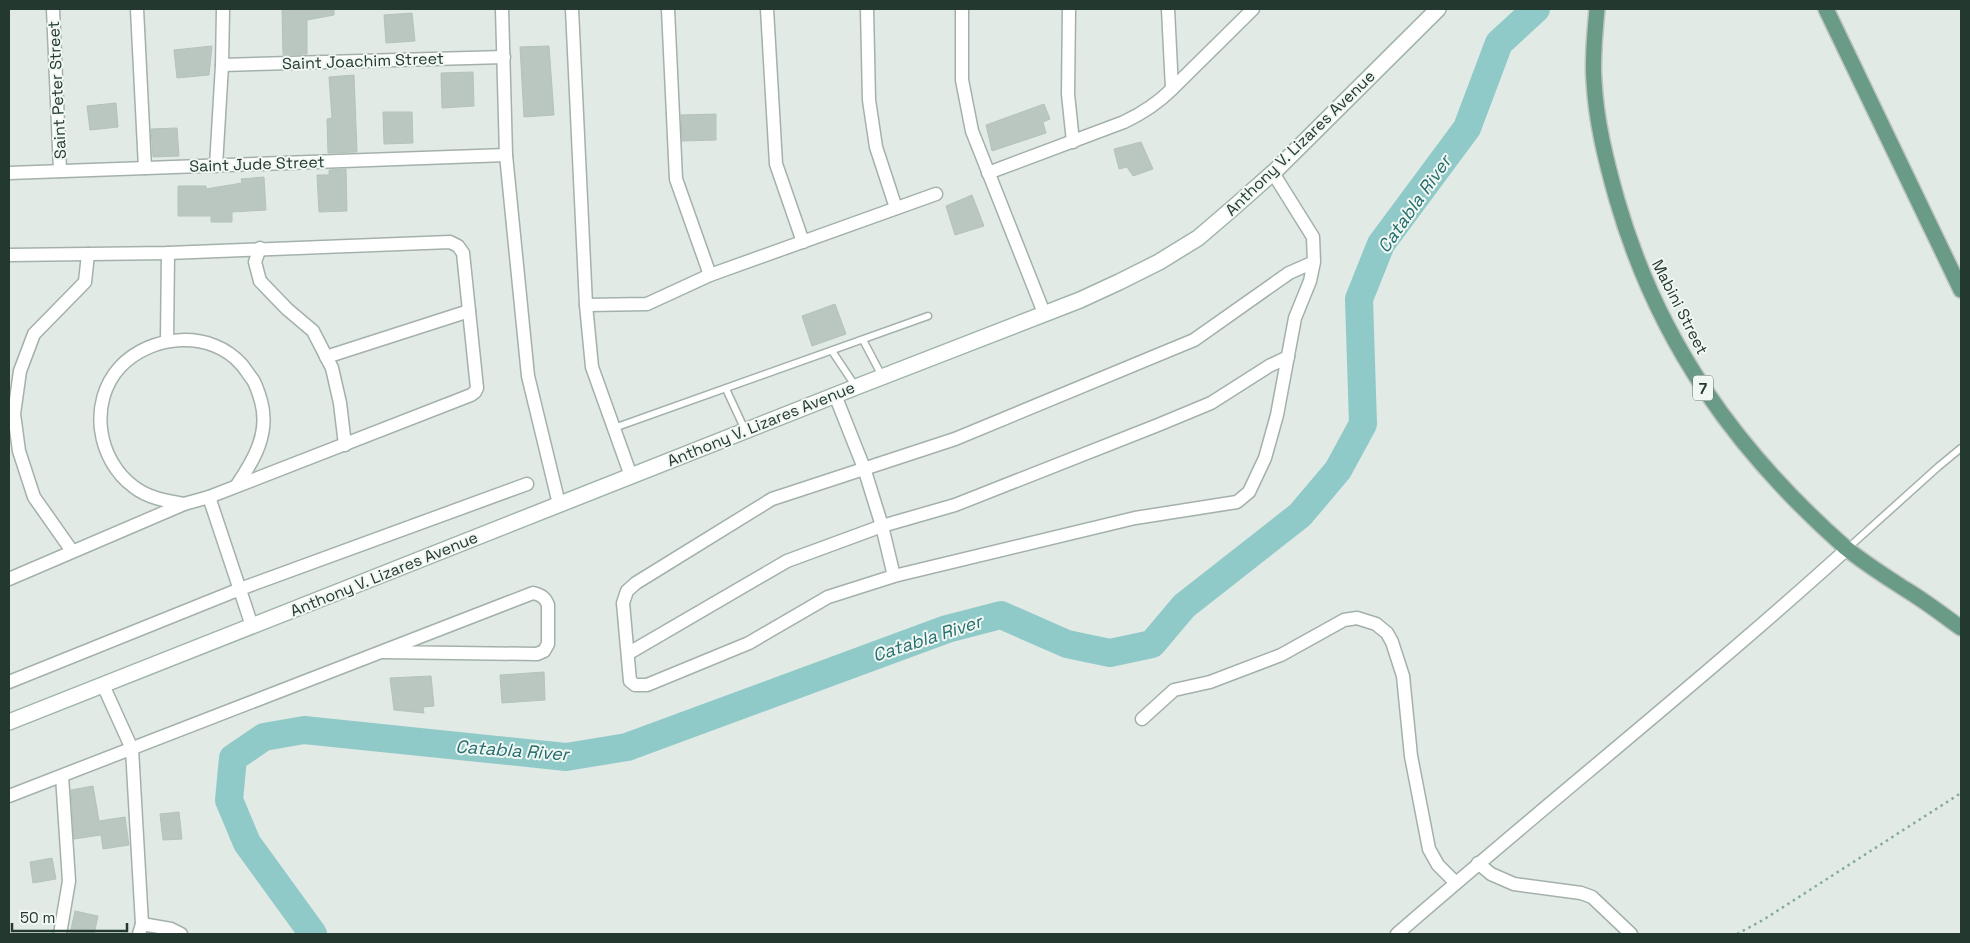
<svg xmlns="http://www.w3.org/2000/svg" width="1970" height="943" font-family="'Space Grotesk',sans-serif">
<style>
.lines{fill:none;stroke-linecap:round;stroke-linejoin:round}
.river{stroke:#8fcac9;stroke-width:28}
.building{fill:#bac7c0;stroke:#b4c3ba}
.lane-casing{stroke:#a4b1ab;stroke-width:9}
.street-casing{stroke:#a4b1ab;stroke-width:15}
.secondary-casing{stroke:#a1b5aa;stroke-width:18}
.primary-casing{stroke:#bdc4c1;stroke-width:18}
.path{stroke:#85aa98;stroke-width:2.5;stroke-dasharray:2.5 4;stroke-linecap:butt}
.lane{stroke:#fff;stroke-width:6}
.street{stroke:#fff;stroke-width:12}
.secondary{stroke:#fff;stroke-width:15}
.primary{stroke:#6a9b86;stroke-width:15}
.labels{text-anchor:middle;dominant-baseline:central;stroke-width:4;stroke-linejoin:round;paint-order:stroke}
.shield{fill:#f1f7f3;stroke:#61726a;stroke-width:1}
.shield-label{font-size:15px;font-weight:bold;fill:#23392f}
.street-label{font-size:16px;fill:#23392f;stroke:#f1f7f3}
.water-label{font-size:18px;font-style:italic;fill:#246e6e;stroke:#f1f7f3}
</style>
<rect width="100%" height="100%" fill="#e1eae5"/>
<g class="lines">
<path class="river" d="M313,934L247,843L229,800L233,758L264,737L304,730L566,757L627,747L947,629L1001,615L1067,644L1110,653L1152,644L1184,606L1300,515L1338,470L1363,424L1359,299L1381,244L1467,128L1499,43L1536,9"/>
</g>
<g class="building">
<path d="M282,9H334V15L307,20V54L283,55Z"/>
<path d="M412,13L415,41L386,43L384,15Z"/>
<path d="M212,46L209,75L177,78L174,50Z"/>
<path d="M549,46L554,115L524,117L520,47Z"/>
<path d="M473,72L474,106L442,108L441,73Z"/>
<path d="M354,75L357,152L328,153L327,119L332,118L329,77Z"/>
<path d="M116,103L118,127L90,130L87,106Z"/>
<path d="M1044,104L1050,119L1043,122L1046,133L992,151L986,125Z"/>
<path d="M383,112H412L413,143L384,144Z"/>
<path d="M716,114V140L682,141L681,115Z"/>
<path d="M177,128L179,156L153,157L151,129Z"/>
<path d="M1141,142L1153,169L1133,176L1127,167L1119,169L1114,149Z"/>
<path d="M346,169L347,211L319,212L317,175H329V170Z"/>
<path d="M264,177L266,210L232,212V222H211V216H178V186H206V189L242,183L241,179Z"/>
<path d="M972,195L984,226L955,235L946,206Z"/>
<path d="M835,304L846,334L812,346L802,316Z"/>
<path d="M544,672L545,700L502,703L500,675Z"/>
<path d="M431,676L434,706L423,707L424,713L394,710L390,678Z"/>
<path d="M93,786L99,821L125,817L129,845L103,849L101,835L74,839L71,790Z"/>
<path d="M179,812L182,839L163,840L160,814Z"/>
<path d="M52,858L56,879L33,883L30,862Z"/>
<path d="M75,911L98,916L94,934H70Z"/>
</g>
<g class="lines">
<defs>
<g id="lane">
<path d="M863,340L882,376"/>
<path d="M832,351L856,387"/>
<path d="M726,389L745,430"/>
<path d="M614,428L928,316"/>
<path d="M1848,548L1938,467L1961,448"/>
</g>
<g id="street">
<path d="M53,9L60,171"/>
<path d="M137,9L145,168"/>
<path d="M502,9L506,155L528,376L559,504"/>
<path d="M572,9L586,305L592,367L631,476"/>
<path d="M668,9L676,179L710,275"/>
<path d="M767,9L776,164L803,242"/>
<path d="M867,9L869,100L876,147L896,208"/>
<path d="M962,9V80L972,131L1044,313"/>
<path d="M1069,9L1068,94L1073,142"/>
<path d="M1168,9L1172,89"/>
<path d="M222,65L504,57"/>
<path d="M216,166L222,65L223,9"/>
<path d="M9,173L506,155"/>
<path d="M988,173L1124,122C1143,113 1158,103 1172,89L1253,9"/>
<path d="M1273,173L1313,237L1314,262L1310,281L1295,318L1277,415L1265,458L1249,492L1237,502L1135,518L894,576L828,597L749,643L647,685H635L630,681L623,603L627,591L636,583L772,499L955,439L1194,340L1289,273L1314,262"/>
<path d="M260,248L255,262L260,281L287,309L313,331L332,368L340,403L345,445"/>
<path d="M9,255L168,253L450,242L458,246L463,253L477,388L475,392L471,395L209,497L184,504L9,579"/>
<path d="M586,305L647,304L710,275L936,194"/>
<path d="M167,341L168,253"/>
<path d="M326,357L469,311"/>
<path d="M835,395L864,468L882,526L894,576"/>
<path d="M209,497L252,626"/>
<path d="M184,504C167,501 148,498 134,487C97,460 88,402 120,367C151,334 211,329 242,365C246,370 249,375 253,380C257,387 259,394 261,401C270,433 254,460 237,485"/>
<path d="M72,551L34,497L19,451L14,414L20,371L34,334L85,282L88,254"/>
<path d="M629,653L787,561L882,526L955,505L1158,425L1211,403L1269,366L1288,357"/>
<path d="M9,682L240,589L527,484"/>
<path d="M103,685L132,749L142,924L139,934"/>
<path d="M1142,719L1174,690L1210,682L1281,655L1344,620L1357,618L1376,624L1387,633L1392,642L1403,676L1411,756L1429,849L1438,865L1456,883"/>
<path d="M9,796L533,593C541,595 545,597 548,605V644L544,651L537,654L383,652"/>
<path d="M1478,863L1491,874L1514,884L1581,893L1592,897L1631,934"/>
<path d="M142,924L171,929L181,934"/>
<path d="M60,934L69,881L62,776"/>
<path d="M1397,934C1546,804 1701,681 1847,549"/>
</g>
<path id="secondary" d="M9,722L856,387L1080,300L1119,282L1159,262L1198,238L1233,208L1276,170L1438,9"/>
<g id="primary">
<path d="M1597,9C1595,33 1592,57 1594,81C1596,121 1606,161 1617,200C1658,342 1736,451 1846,548C1864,563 1885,576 1905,589C1925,601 1943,615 1961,628"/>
<path d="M1826,9L1961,290"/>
</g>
</defs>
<use href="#lane" class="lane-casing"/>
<use href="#street" class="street-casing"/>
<use href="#secondary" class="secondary-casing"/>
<use href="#primary" class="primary-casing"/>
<path class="path" d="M1737,934L1763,920L1961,793"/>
<use href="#lane" class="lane"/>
<use href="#street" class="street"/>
<use href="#secondary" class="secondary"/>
<use href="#primary" class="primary"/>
</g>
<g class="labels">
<rect class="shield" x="1693" y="375.5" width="20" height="25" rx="4"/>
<g class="shield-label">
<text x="1703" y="388">7</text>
</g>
<g class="street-label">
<text transform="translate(363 61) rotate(-2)">Saint Joachim Street</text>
<text transform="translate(57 90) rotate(-93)">Saint Peter Street</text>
<text transform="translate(1300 143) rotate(-44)">Anthony V. Lizares Avenue</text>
<text transform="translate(257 164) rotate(-2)">Saint Jude Street</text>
<text transform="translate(1680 307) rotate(63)">Mabini Street</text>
<text transform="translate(761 424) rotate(-22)">Anthony V. Lizares Avenue</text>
<text transform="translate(384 574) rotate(-22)">Anthony V. Lizares Avenue</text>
</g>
<g class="water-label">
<text transform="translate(1414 204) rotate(-55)">Catabla River</text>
<text transform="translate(927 638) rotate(-18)">Catabla River</text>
<text transform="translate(512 750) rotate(4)">Catabla River</text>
</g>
</g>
<rect width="1970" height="943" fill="none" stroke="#23392f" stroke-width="20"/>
<path d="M12 923v8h115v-8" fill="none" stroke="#23392f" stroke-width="2.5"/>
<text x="20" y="923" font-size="15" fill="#23392f" stroke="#f1f7f3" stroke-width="4" paint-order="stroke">50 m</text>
</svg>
